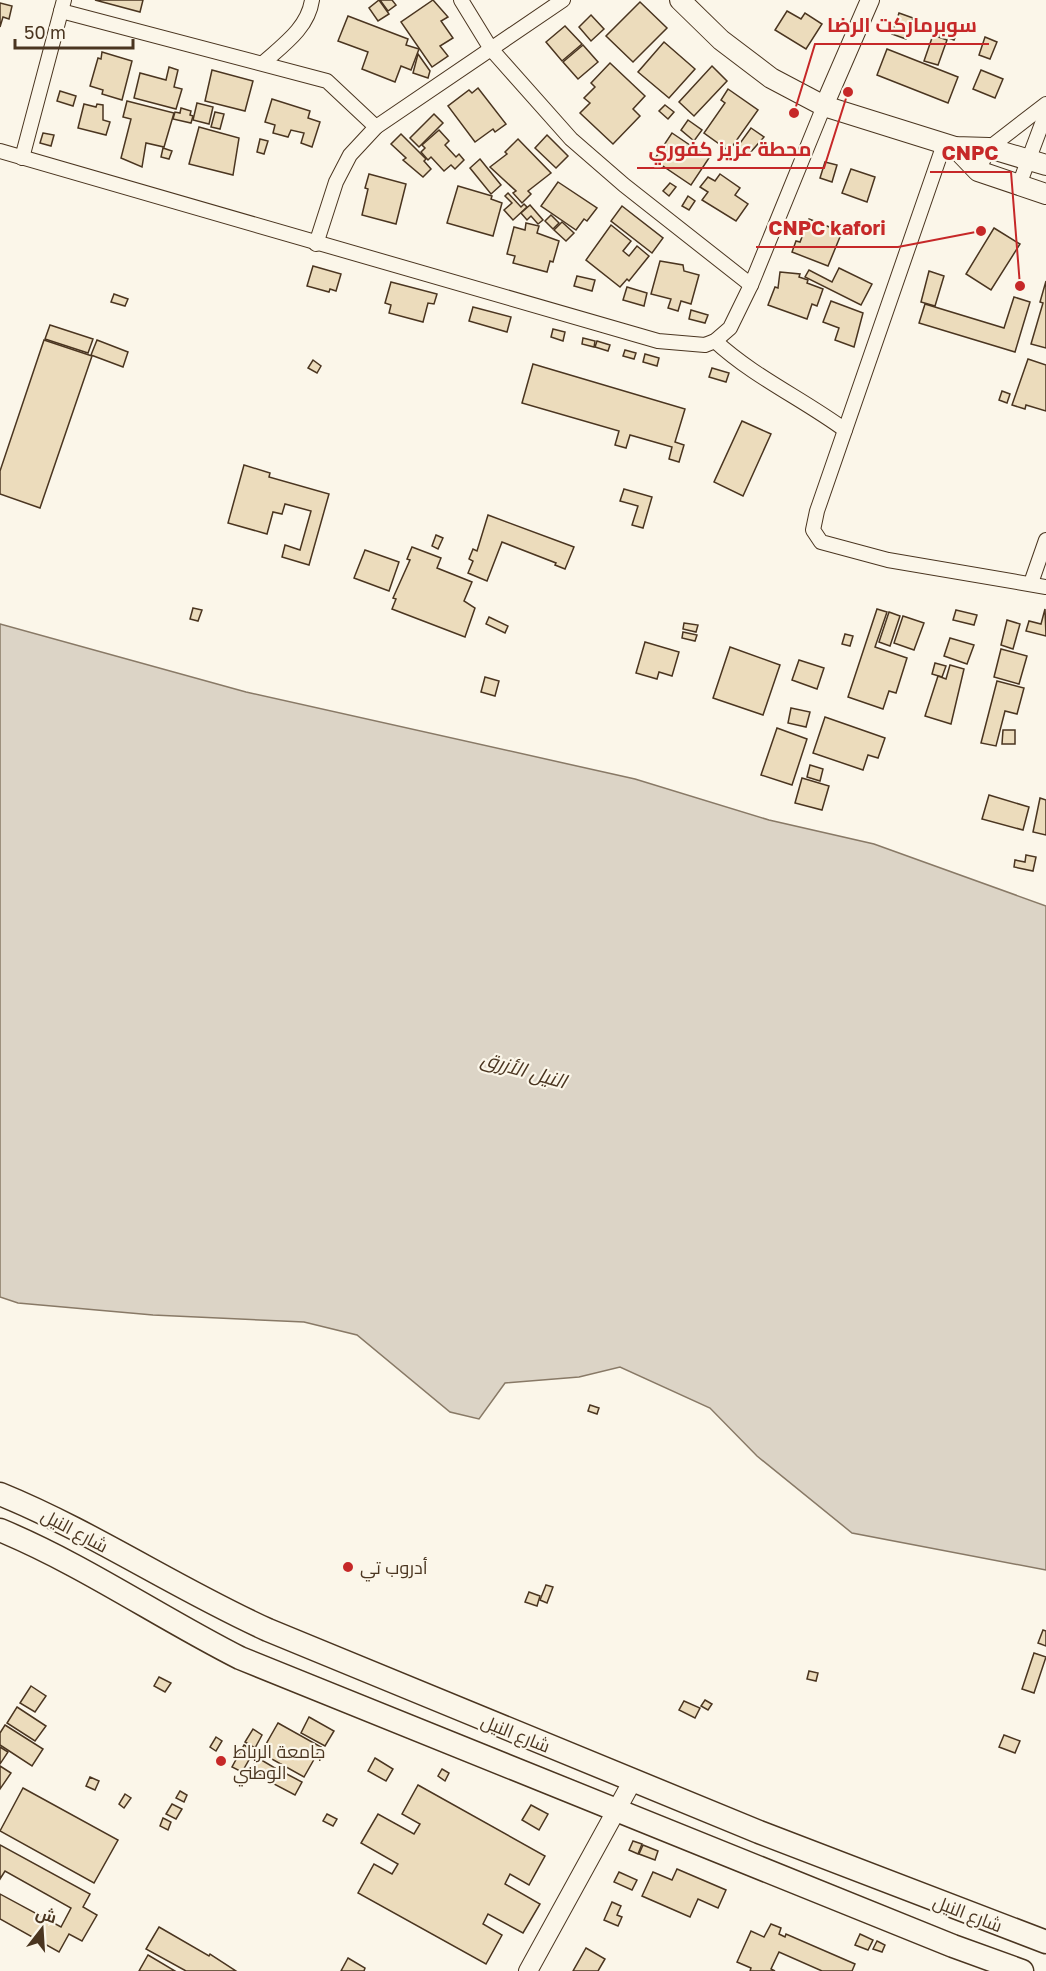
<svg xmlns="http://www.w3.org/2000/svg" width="1046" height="1971" font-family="'Golos Text',Cairo,sans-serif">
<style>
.water{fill:#dcd4c6;stroke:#887966;stroke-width:1.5}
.building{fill:#ecdcbc;stroke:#4a3520;stroke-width:1.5}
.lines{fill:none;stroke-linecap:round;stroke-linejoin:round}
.minor-casing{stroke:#4a3520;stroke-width:16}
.tertiary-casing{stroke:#4a3520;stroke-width:20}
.secondary-casing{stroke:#4a3520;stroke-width:22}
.primary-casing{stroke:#4a3520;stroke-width:25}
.minor{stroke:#fbf6e9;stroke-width:14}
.tertiary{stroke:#fbf6e9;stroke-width:18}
.secondary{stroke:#fbf6e9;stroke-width:20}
.primary{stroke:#fbf6e9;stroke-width:22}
.poi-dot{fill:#c62828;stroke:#fbf6e9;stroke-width:2}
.labels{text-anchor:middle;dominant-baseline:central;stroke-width:4.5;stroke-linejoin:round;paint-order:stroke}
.street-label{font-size:18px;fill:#4a3520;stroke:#fbf6e9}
.poi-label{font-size:18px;fill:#4a3520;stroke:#fbf6e9;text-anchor:start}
.water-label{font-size:20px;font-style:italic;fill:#4a3520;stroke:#fbf6e9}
.leader{fill:none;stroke:#c62828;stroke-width:2}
.callout-dot{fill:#c62828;stroke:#fbf6e9;stroke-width:2}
.callout-label{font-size:20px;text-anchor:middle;font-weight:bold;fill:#c62828;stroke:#fbf6e9;stroke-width:4.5;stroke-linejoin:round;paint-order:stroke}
</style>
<rect width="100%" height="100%" fill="#fbf6e9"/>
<path class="water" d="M0,624L246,692L635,779L769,820L874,844L1046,906V1570L852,1533L757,1456L710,1408L620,1367L579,1377L505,1383L479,1419L450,1412L357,1335L304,1322L153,1315L18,1303L0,1297Z"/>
<g class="building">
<path d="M95,0H143L140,12Z"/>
<path d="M379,0L389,14L378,21L369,8Z"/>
<path d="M380,0H392L396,5L388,11Z"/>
<path d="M433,0L448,17L441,21L453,38L440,46L448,56L432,67L401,22Z"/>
<path d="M640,2L667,28L633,62L606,36Z"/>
<path d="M0,3L12,6L9,19L3,17L0,27Z"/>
<path d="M787,11L801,19L805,13L822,24L806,49L775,30Z"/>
<path d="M899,13L913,18L906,39L892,34Z"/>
<path d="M591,15L604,29L591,41L579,27Z"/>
<path d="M348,16L408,39L406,45L419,49L411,70L401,66L395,82L362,69L368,52L338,41Z"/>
<path d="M938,24L958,31L954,40L935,33Z"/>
<path d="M565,26L582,44L562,61L546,42Z"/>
<path d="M933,35L947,40L938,65L924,61Z"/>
<path d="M985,37L997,42L990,59L979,55Z"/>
<path d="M664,42L695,69L669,98L638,72Z"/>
<path d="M583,45L598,62L578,79L563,62Z"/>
<path d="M887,49L958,77L948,103L877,75Z"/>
<path d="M102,52L132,61L122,100L102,94L103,90L90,86L98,58L101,59Z"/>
<path d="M418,54L430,71L428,78L413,73Z"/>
<path d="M610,63L645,96L633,109L640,116L613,144L580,113L590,103L584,98L595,87L591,83Z"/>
<path d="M712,66L727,81L694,116L679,102Z"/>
<path d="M169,67L178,70L174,87L182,89L176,109L134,98L140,73L166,80Z"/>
<path d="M212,70L253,81L245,111L205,101Z"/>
<path d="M981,70L1003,79L995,98L973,89Z"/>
<path d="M478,88L506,124L495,132L493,129L475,142L448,106L469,90L472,93Z"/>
<path d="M728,89L758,110L729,151L704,133L725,103L721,100Z"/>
<path d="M60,91L76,96L73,106L57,101Z"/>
<path d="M272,99L310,111L308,118L320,122L312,147L301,143L304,133L291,130L288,137L273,133L275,125L265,122Z"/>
<path d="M127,101L174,113L164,147L146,143L142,167L121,158L131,119L123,117Z"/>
<path d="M197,103L213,107L209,124L193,120Z"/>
<path d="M84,104L96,107L97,104L103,105V120L110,122L106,135L78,128Z"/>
<path d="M665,105L674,112L668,119L659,111Z"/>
<path d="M181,108L191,111L190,115L193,116L191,123L173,119L175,112L180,113Z"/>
<path d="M215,112L224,114L220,129L211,127Z"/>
<path d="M434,114L443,123L419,147L410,138Z"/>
<path d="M688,120L702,130L694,141L681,130Z"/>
<path d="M199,127L239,138L233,175L189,164Z"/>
<path d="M751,128L764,137L749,154L738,146Z"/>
<path d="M439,130L449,141L445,145L456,157L459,154L464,160L455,169L451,165L444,171L431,157L428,160L421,152L425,148L422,145Z"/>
<path d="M43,133L54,135L51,146L40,143Z"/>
<path d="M672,133L709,158L691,185L654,160Z"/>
<path d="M401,134L426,159L424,161L431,169L423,177L403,160L406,158L391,144Z"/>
<path d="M547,135L568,156L556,168L535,148Z"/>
<path d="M260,139L268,141L264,154L257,152Z"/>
<path d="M518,139L551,173L528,191L531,194L522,203L513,193L516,191L490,167L507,154L505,152Z"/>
<path d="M163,148L172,151L169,159L161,157Z"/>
<path d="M480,159L501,185L491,194L470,168Z"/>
<path d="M825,162L837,165L832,182L820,178Z"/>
<path d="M851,169L875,177L867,202L842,193Z"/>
<path d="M369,174L406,184L396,224L362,215L368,189L365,188Z"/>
<path d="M720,174L740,188L735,195L748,204L736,221L702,200L708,192L700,187L708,177L715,181Z"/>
<path d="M558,182L597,208L587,221L584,219L576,230L541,206Z"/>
<path d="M670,183L676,187L669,196L663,191Z"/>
<path d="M458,186L492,196L491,199L502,203L493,236L447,223Z"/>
<path d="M508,193L521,207L524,204L527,207L513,220L504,210L512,203L505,196Z"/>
<path d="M688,196L695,201L689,210L682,206Z"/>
<path d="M530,205L543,220L538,224L531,216L527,220L521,213Z"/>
<path d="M622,206L663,238L652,253L611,221Z"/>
<path d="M551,215L559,223L553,229L545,221Z"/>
<path d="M809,219L842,232L828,266L792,252L796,241L800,242Z"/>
<path d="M562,222L574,233L566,241L554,230Z"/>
<path d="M526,223L539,226L537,233L559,241L553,262L550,261L547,272L513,263L515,256L507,254L514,227L525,230Z"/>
<path d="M611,225L631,241L623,251L629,256L637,246L649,256L629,281L627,279L620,287L586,260Z"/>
<path d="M994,228L1020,244L991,290L966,274Z"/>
<path d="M660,261L683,265L684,271L699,275L691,304L681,301L678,311L668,308L671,299L651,294Z"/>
<path d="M313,266L341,274L336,291L330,289L329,292L307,286Z"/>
<path d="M839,268L872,284L861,305L805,277L809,270L832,282Z"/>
<path d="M929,271L944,276L935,306L921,302Z"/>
<path d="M780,272L800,274L799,277L808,280L807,283L823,289L817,306L812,304L807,319L768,305L775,287L778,288Z"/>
<path d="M577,276L595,280L592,291L574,286Z"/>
<path d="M1046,281V348L1031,344L1043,303L1040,302Z"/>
<path d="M391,282L437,294L434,304L428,303L423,322L389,313L391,305L385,303Z"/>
<path d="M627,287L647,293L644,306L623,300Z"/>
<path d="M114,294L128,299L125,306L111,302Z"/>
<path d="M1014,297L1030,302L1015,352L919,323L925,304L1004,328Z"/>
<path d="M831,301L863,313L854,347L835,340L839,328L823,322Z"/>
<path d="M473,307L511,317L507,332L469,321Z"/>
<path d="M691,310L708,315L705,323L689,319Z"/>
<path d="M50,325L93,339L88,353L45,339Z"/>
<path d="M553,329L565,332L563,341L551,337Z"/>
<path d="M583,338L595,341L594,347L582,344Z"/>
<path d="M44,340L92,356L40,508L0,494V471Z"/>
<path d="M97,340L128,352L123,367L91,355Z"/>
<path d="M597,341L610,345L608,351L595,347Z"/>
<path d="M625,350L636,353L634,359L623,356Z"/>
<path d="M645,354L659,358L657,366L643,362Z"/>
<path d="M1028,359L1046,365V411L1026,405L1025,409L1012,405Z"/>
<path d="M313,360L321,366L317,373L308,368Z"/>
<path d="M533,364L685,409L675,442L684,445L679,462L669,459L672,447L630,435L626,448L615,445L619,431L522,403Z"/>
<path d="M712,368L729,373L726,382L709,377Z"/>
<path d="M1002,391L1010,394L1007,403L999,400Z"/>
<path d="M742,421L771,434L743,496L714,482Z"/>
<path d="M244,465L270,473L269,477L329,494L309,565L282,557L285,545L300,550L311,511L285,504L282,514L273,512L267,534L228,523Z"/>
<path d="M624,489L652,497L643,528L632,525L638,506L620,501Z"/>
<path d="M488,515L574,547L565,569L555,565L556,563L502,542L487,581L468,573L473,561L469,559L473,549L477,551Z"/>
<path d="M436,535L443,538L438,549L432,546Z"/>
<path d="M412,547L441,558L437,568L472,582L464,601L475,608L465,637L392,609L396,599L393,598L410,560L407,559Z"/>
<path d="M365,550L399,562L389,591L354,578Z"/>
<path d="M193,608L202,610L198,621L190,619Z"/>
<path d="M877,609L887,612L875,647L907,658L896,693L889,691L883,709L848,697Z"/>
<path d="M1045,609L1046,636L1026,631L1029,621L1041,624Z"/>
<path d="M956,610L977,615L974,625L953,620Z"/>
<path d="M889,612L900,616L890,646L879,642Z"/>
<path d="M903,616L924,623L914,650L894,643Z"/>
<path d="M489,617L508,626L505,633L486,624Z"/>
<path d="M1007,620L1020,624L1013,649L1001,645Z"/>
<path d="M684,623L698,625L696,632L683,629Z"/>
<path d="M683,632L697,635L695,641L682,638Z"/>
<path d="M845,634L853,636L850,646L842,644Z"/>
<path d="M950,638L974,645L967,664L944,656Z"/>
<path d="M645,642L679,652L672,676L659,672L657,679L636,673Z"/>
<path d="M730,647L780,665L763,715L713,698Z"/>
<path d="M1001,649L1027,656L1019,684L994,677Z"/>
<path d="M799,660L824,668L817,689L792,680Z"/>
<path d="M935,663L946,666L942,677L932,674Z"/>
<path d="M950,665L964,669L951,724L925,716L938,676L946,679Z"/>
<path d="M485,677L499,681L495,696L481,692Z"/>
<path d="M997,681L1024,688L1017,714L1005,711L996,746L981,743Z"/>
<path d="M791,708L810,712L806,727L788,723Z"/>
<path d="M825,717L885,738L878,758L868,755L863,770L813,753Z"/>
<path d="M777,728L807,739L792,785L761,775Z"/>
<path d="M1003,730H1015V744H1002Z"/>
<path d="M810,765L823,769L820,781L807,777Z"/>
<path d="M802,778L829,786L822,810L795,803Z"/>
<path d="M989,795L1029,807L1023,830L982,819Z"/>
<path d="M1040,798L1046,800V835L1033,832Z"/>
<path d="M1026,855L1036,857L1033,871L1014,867L1015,860L1025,862Z"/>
<path d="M590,1405L599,1408L597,1414L588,1411Z"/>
<path d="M546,1585L553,1587L547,1603L540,1600Z"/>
<path d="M529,1592L540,1596L537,1606L525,1602Z"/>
<path d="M1043,1630L1046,1631V1646L1038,1643Z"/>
<path d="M1034,1653L1046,1657L1034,1693L1022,1689Z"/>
<path d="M809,1671L818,1673L816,1681L807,1679Z"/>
<path d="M159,1677L171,1683L165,1692L154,1686Z"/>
<path d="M31,1686L46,1696L35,1712L20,1703Z"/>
<path d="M705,1700L712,1704L708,1710L701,1706Z"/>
<path d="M684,1701L700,1708L695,1718L679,1710Z"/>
<path d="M17,1707L46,1726L35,1741L7,1723Z"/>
<path d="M309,1717L334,1731L325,1746L301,1733Z"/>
<path d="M278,1723L321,1747L304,1777L261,1753Z"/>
<path d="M5,1725L43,1749L32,1766L0,1745V1733Z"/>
<path d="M253,1729L262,1735L255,1748L245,1742Z"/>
<path d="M1004,1735L1020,1741L1015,1753L999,1747Z"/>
<path d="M216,1737L222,1741L216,1751L210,1747Z"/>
<path d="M244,1745L254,1751L242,1772L232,1767Z"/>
<path d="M0,1747L8,1752L0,1764Z"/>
<path d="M258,1758L275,1768L268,1779L251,1770Z"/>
<path d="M375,1758L393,1769L386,1781L368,1771Z"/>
<path d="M0,1766L11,1773L0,1789Z"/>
<path d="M442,1769L449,1773L445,1781L438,1776Z"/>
<path d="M281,1771L302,1782L295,1795L274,1784Z"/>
<path d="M90,1777L99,1781L95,1790L86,1786Z"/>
<path d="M418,1785L545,1856L529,1885L510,1874L505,1884L540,1904L523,1933L488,1914L483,1924L502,1935L486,1964L358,1893L374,1864L392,1874L398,1864L361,1843L378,1814L414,1834L420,1824L402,1814Z"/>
<path d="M23,1788L118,1840L94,1883L0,1831Z"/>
<path d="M180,1791L187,1795L184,1802L176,1798Z"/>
<path d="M125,1794L131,1798L124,1808L119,1804Z"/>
<path d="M172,1804L182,1809L176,1819L166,1814Z"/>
<path d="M531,1805L548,1814L539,1830L522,1820Z"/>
<path d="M327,1814L337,1819L333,1826L323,1821Z"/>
<path d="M163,1818L171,1822L168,1830L160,1826Z"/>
<path d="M633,1841L642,1844L638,1854L629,1850Z"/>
<path d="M0,1845L90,1894L83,1907L97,1915L82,1941L69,1934L59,1952L0,1919V1894L61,1927L71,1908L5,1871L0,1879Z"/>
<path d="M643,1845L658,1851L655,1860L639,1854Z"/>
<path d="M677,1869L726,1890L718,1908L698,1899L690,1917L642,1896L653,1872L672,1880Z"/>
<path d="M619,1872L637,1880L632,1890L614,1882Z"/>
<path d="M612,1902L621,1906L617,1915L622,1917L618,1926L604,1920Z"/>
<path d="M771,1924L781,1928L779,1934L785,1937L786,1934L855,1964L852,1971H822L779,1952L771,1969L775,1971H750L751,1968L737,1962L751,1931L764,1937Z"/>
<path d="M159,1927L209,1956L210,1954L236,1971H186L146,1949Z"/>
<path d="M860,1934L873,1940L868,1950L855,1945Z"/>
<path d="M877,1941L885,1945L882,1952L873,1949Z"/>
<path d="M586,1948L605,1959L598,1971H573Z"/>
<path d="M148,1955L175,1971H139Z"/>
<path d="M348,1958L365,1968L364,1971H341Z"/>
</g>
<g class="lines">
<defs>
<g id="minor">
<path d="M461,0L491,49L571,139L624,185L751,285"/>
<path d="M61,11L327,81L376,127L563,0"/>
<path d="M263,63C283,45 308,28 312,0"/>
<path d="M944,144L817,511L813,530L821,542L888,560L1046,587"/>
<path d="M0,151L658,341L705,345L715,341L730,328L751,285L824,106"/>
<path d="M22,158L64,0"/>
<path d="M978,171L989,148L1046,104"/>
<path d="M1019,185L1046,113"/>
<path d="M316,244L336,182L350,155L376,127"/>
<path d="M715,341C754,377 803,399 845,430"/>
<path d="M1031,583L1046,540"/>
</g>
<g id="tertiary">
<path d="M824,106L870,0"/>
<path d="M528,1971L633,1780"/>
</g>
<g id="secondary">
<path d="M680,0L721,40L771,78L824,106L955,147L989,148L1046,165"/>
<path d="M955,147L978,171L1046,194"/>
</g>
<g id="primary">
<path d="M0,1494C93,1532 177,1589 268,1630L759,1832L1046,1942"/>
<path d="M0,1530C84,1565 159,1617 240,1658L953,1946L1022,1971"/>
</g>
</defs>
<use href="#minor" class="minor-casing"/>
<use href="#tertiary" class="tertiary-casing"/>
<use href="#secondary" class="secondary-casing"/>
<use href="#primary" class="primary-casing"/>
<use href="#minor" class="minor"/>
<use href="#tertiary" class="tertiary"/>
<use href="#secondary" class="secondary"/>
<use href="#primary" class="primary"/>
</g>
<g class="poi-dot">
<circle cx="348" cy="1567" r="6"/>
<circle cx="221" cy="1761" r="6"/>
</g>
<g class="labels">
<g class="street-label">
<text transform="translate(75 1530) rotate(28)">شارع النيل</text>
<text transform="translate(516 1733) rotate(22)">شارع النيل</text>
<text transform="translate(968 1913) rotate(21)">شارع النيل</text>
</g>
<g class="poi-label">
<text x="360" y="1567">أدروب تي</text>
<text x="233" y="1751">جامعة الرباط<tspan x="233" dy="21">الوطني</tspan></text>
</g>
<g class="water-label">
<text transform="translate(524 1069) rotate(16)">النيل الأزرق</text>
</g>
</g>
<path class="leader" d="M794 113L815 44H989M848 92L824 168H637M1020 286L1011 172H930M981 231L898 247H756"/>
<g class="callout-dot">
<circle cx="794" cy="113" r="6"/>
<circle cx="848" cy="92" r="6"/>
<circle cx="1020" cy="286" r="6"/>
<circle cx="981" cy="231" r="6"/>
</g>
<g class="callout-label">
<text x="902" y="32">سوبرماركت الرضا</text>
<text x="730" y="156">محطة عزيز كفوري</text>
<text x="970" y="160">CNPC</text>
<text x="827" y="235">CNPC kafori</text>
</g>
<g transform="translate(42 1929) rotate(17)" stroke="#fbf6e9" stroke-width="4.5" paint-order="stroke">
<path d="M0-4.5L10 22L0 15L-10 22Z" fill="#4a3520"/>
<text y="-9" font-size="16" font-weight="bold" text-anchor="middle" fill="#4a3520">ش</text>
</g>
<path d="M15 39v9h118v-9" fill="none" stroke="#4a3520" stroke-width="3"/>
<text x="24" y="39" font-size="18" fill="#4a3520" stroke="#fbf6e9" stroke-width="4.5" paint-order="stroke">50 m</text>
</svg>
